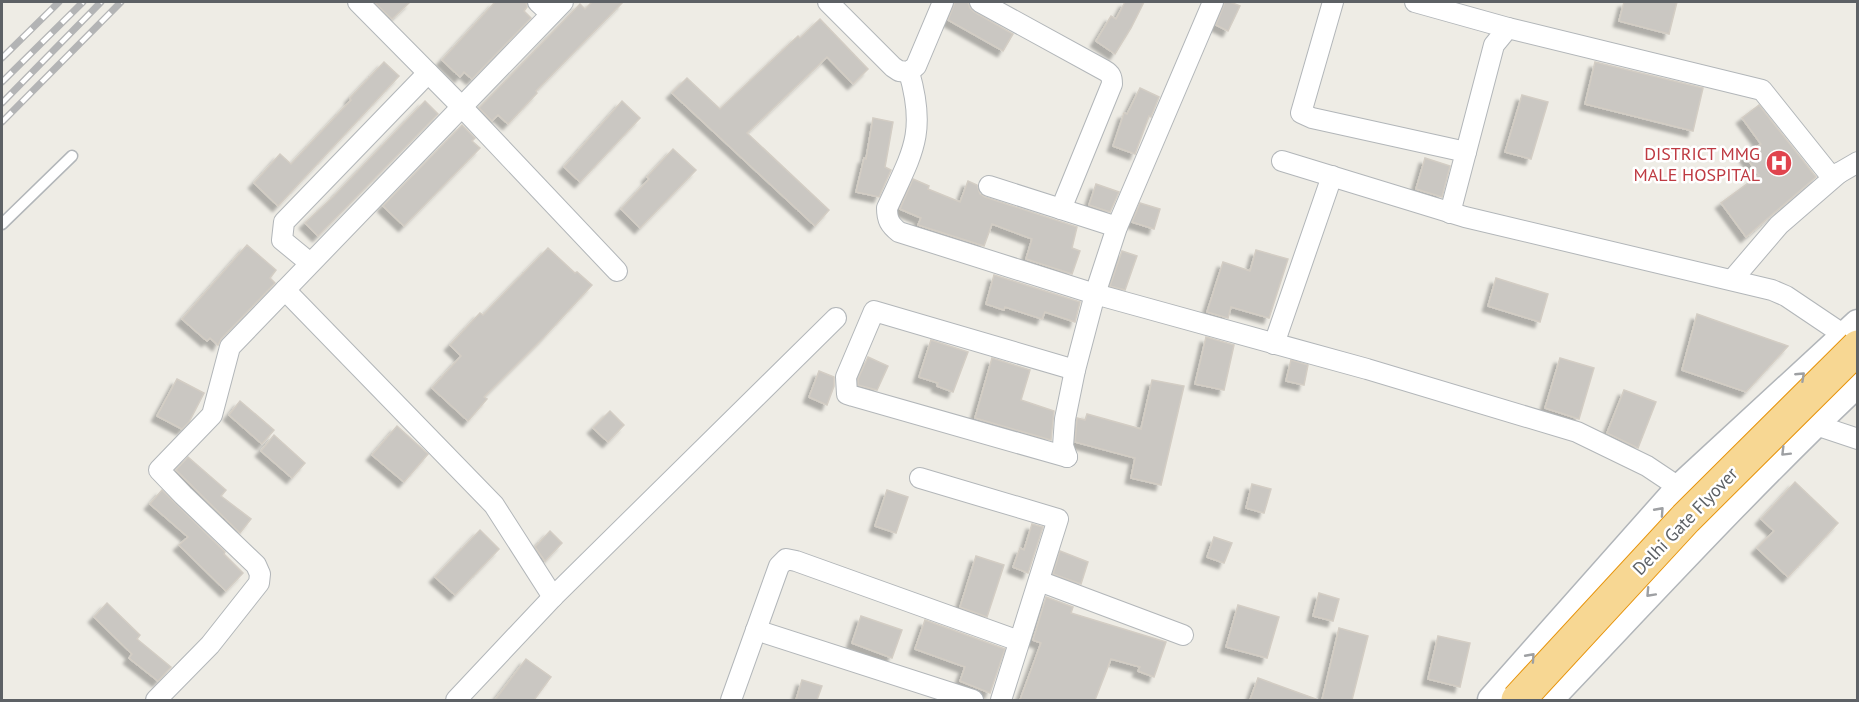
<svg xmlns="http://www.w3.org/2000/svg" width="1859" height="702" font-family="'PT Sans',sans-serif">
<style>
.building{fill:#cac7c2;stroke:#d3cdc4;stroke-width:1.5;filter:url(#shadow)}
.lines{fill:none;stroke-linecap:round;stroke-linejoin:round}
.lane-casing{stroke:#b2b6b9;stroke-width:13}
.street-casing{stroke:#b2b6b9;stroke-width:22}
.secondary-casing{stroke:#b1b5b9;stroke-width:31}
.lane{stroke:#fff;stroke-width:10}
.street{stroke:#fff;stroke-width:20}
.secondary{stroke:#fff;stroke-width:28}
.rail-casing{stroke:#b3b4b5;stroke-width:7}
.rail{stroke:#fff;stroke-width:4.5;stroke-dasharray:14;stroke-linecap:butt}
.highway-bridge-casing{stroke:#e7940c;stroke-width:35;stroke-linecap:butt}
.highway-bridge{stroke:#f7d793;stroke-width:33}
.oneway{stroke:#9ea0a3}
.labels{text-anchor:middle;dominant-baseline:central;stroke-width:5;stroke-linejoin:round;paint-order:stroke}
.health-label{font-size:18px;fill:#be3a42;stroke:#fff;text-anchor:end}
.street-label{font-size:18px;fill:#5d6165;stroke:#fff}
</style>
<defs>
<filter id="shadow"><feDropShadow dx="-5.5" dy="5.5" stdDeviation="1.5" flood-color="#0004"/></filter>
</defs>
<rect width="100%" height="100%" fill="#eeece5"/>
<g class="building">
<path d="M374,2H410L392,19Z"/>
<path d="M495,2H526L527,7L524,11L531,18L472,79L464,72L460,77L442,60Z"/>
<path d="M592,2H623L536,91L537,93L508,124L498,115L492,121L479,108L580,4L585,9Z"/>
<path d="M955,2H968L970,8L974,12L1013,34L1003,51L948,20Z"/>
<path d="M1125,2H1144L1131,28L1115,54L1096,41L1111,16L1116,19Z"/>
<path d="M1225,2H1230L1240,6L1228,31L1216,25Z"/>
<path d="M1624,2H1677L1669,34L1619,21Z"/>
<path d="M820,19L868,69L853,84L827,57L747,133L829,210L815,226L672,93L687,78L720,109L798,36L800,38Z"/>
<path d="M384,62L399,76L278,206L254,183L280,154L291,164L351,100L350,98Z"/>
<path d="M1595,62L1703,88L1693,131L1585,104Z"/>
<path d="M1140,88L1159,97L1151,117L1149,116L1135,154L1113,146L1124,113L1127,114Z"/>
<path d="M1522,95L1548,102L1531,159L1505,152Z"/>
<path d="M425,101L438,114L318,236L305,223L333,197Z"/>
<path d="M622,101L640,118L580,182L564,167Z"/>
<path d="M1759,105L1816,177L1746,237L1721,203L1759,175L1745,156L1761,144L1742,118Z"/>
<path d="M873,118L893,122L885,167L891,170L879,197L856,192L864,158L866,159Z"/>
<path d="M462,125L475,138L472,141L480,148L404,226L383,206Z"/>
<path d="M673,149L696,170L640,228L621,209L649,179L647,177Z"/>
<path d="M1425,158L1450,166L1442,197L1416,189Z"/>
<path d="M913,179L929,186L928,189L960,202L968,181L977,185L980,194L985,197L1077,227L1072,248L1080,251L1072,274L1026,259L1032,239L992,224L984,246L918,225L921,218L900,209Z"/>
<path d="M1096,184L1119,192L1110,212L1089,205Z"/>
<path d="M1140,203L1160,209L1154,229L1132,222Z"/>
<path d="M247,245L276,270L270,278L275,283L221,339L218,345L210,338L207,341L182,319Z"/>
<path d="M548,248L575,273L577,272L592,285L544,337L484,397L487,399L468,421L432,388L461,356L450,345L480,313L483,315Z"/>
<path d="M1256,250L1288,259L1269,318L1231,307L1228,318L1207,312L1223,262L1250,271Z"/>
<path d="M1122,251L1137,256L1125,290L1110,286Z"/>
<path d="M994,275L1080,302L1075,322L1045,312L1042,319L1005,307L1004,310L986,304Z"/>
<path d="M1496,278L1548,294L1540,322L1488,306Z"/>
<path d="M1697,314L1788,346L1746,392L1682,370Z"/>
<path d="M1206,337L1234,345L1224,390L1195,384Z"/>
<path d="M931,340L968,352L953,392L937,386L938,383L919,377Z"/>
<path d="M868,357L888,366L877,390L858,385V379Z"/>
<path d="M992,358L1030,370L1021,400L1054,411L1051,440L975,418Z"/>
<path d="M1560,358L1594,368L1579,419L1545,408Z"/>
<path d="M1291,360L1308,365L1304,385L1286,381Z"/>
<path d="M819,371L834,377V386L827,405L809,397Z"/>
<path d="M177,379L204,393L189,422L182,429L157,416Z"/>
<path d="M1152,380L1184,386L1161,485L1131,478L1135,458L1075,442L1077,418L1085,420L1087,414L1141,429Z"/>
<path d="M1624,390L1656,402L1638,448L1607,433Z"/>
<path d="M240,401L274,430L262,444L229,415Z"/>
<path d="M610,411L624,425L608,442L593,428Z"/>
<path d="M397,426L428,454L404,482L372,455Z"/>
<path d="M274,435L305,463L292,478L261,451Z"/>
<path d="M188,457L226,490L221,496L251,519L240,533L176,470Z"/>
<path d="M1795,482L1838,523L1788,577L1757,548L1774,531L1761,519Z"/>
<path d="M1252,484L1271,489L1264,513L1246,508Z"/>
<path d="M162,490L225,552L224,554L243,573L226,591L179,545L188,537L150,504Z"/>
<path d="M887,490L908,497L896,533L875,526Z"/>
<path d="M1032,524L1043,527L1028,573L1013,567L1020,548L1024,550Z"/>
<path d="M480,530L499,549L455,595L435,577Z"/>
<path d="M550,531L562,543L545,561L535,547Z"/>
<path d="M1214,537L1232,543L1224,563L1207,557Z"/>
<path d="M1060,551L1088,562L1081,584L1053,574Z"/>
<path d="M976,556L1004,565L987,617L960,607Z"/>
<path d="M1319,593L1339,599L1333,621L1313,616Z"/>
<path d="M1046,597L1073,607L1071,613L1166,642L1154,677L1138,671L1140,667L1111,659L1095,700H1020L1041,643L1033,640Z"/>
<path d="M107,603L140,635L137,639L171,667L158,681L129,658L132,654L94,617Z"/>
<path d="M1238,605L1279,617L1267,658L1226,647Z"/>
<path d="M861,616L902,630L892,658L852,643Z"/>
<path d="M925,620L1005,649L990,693L960,681L965,667L915,649Z"/>
<path d="M1339,628L1368,636L1352,700H1322Z"/>
<path d="M1438,636L1470,643L1460,687L1428,679Z"/>
<path d="M526,659L551,677L534,700H495Z"/>
<path d="M1258,678L1316,699L1315,700H1250Z"/>
<path d="M802,680L822,686L817,700H796Z"/>
</g>
<g class="lines">
<defs>
<path id="lane" d="M2,224L72,156"/>
<g id="street">
<path d="M358,2L461,106L617,271"/>
<path d="M538,2L551,14"/>
<path d="M828,2L893,67L899,71L909,72L916,66L943,2"/>
<path d="M980,2L1104,70C1111,74 1112,77 1112,84L1061,209L989,186"/>
<path d="M1333,2L1301,113L1312,118L1466,152"/>
<path d="M1415,2L1508,28"/>
<path d="M909,72C927,134 912,153 887,208C887,220 890,225 899,232L1095,294L1367,369L1577,432L1647,466L1680,488"/>
<path d="M1282,161L1465,217L1772,290L1786,296L1844,335L1852,343"/>
<path d="M1061,209L1117,227"/>
<path d="M1450,213L1494,45L1508,28L1762,90L1830,175L1839,173L1858,162"/>
<path d="M310,263L282,240L284,222L428,73"/>
<path d="M1732,280L1779,225L1839,173"/>
<path d="M285,290L494,505L553,597"/>
<path d="M1274,344L1332,176"/>
<path d="M1813,424L1858,439"/>
<path d="M1067,457L853,396L847,394L846,377L874,311L1075,370"/>
<path d="M1067,457L1063,446L1065,419L1075,370L1095,294L1117,227L1213,2"/>
<path d="M920,478L1058,519L1001,700"/>
<path d="M1039,581L1183,635"/>
<path d="M756,630L973,700"/>
<path d="M156,700L210,645L259,583L260,574L256,565L183,495L159,470L212,415L230,347L563,2"/>
<path d="M456,700L553,597L836,318"/>
<path d="M731,700L779,566L786,559L796,561L1019,641"/>
</g>
<g id="secondary">
<path d="M1492,700L1680,488L1858,324"/>
<path d="M1548,700C1650,593 1750,484 1858,382"/>
</g>
</defs>
<use href="#lane" class="lane-casing"/>
<use href="#street" class="street-casing"/>
<use href="#secondary" class="secondary-casing"/>
<use href="#lane" class="lane"/>
<use href="#street" class="street"/>
<use href="#secondary" class="secondary"/>
<defs>
<g id="rail">
<path d="M2,58L59,2"/>
<path d="M2,82L83,2"/>
<path d="M2,103L101,2"/>
<path d="M2,122L121,2"/>
</g>
</defs>
<use href="#rail" class="rail-casing"/>
<use href="#rail" class="rail"/>
<defs>
<path id="highway-bridge" d="M1518,700L1686,518L1858,347"/>
</defs>
<use href="#highway-bridge" class="highway-bridge-casing"/>
<use href="#highway-bridge" class="highway-bridge"/>
</g>
<defs><path id="oneway-chevron" d="M-2-3.5L2.5 0L-2 3.5" fill="none" stroke-width="1.6" stroke-linecap="round" stroke-linejoin="round" transform="scale(1.5)"/></defs>
<g class="oneway">
<use href="#oneway-chevron" transform="translate(1801 376) rotate(-43)"/>
<use href="#oneway-chevron" transform="translate(1785 452) rotate(135)"/>
<use href="#oneway-chevron" transform="translate(1660 511) rotate(-48)"/>
<use href="#oneway-chevron" transform="translate(1650 593) rotate(133)"/>
<use href="#oneway-chevron" transform="translate(1531 657) rotate(-48)"/>
</g>
<defs>
<symbol id="hospital-disc" viewBox="-11 -11 22 22"><circle r="9.5" fill="#e0444e" stroke="#fff"/><path d="M-5-5h3v3.5h4V-5h3V5h-3V1.5h-4V5h-3Z" fill="#fff"/></symbol>
</defs>
<g fill-rule="evenodd">
<use href="#hospital-disc" x="1764" y="148" width="30" height="30"/>
</g>
<g class="labels">
<g class="health-label">
<text x="1760" y="153">DISTRICT MMG<tspan x="1760" dy="21">MALE HOSPITAL</tspan></text>
</g>
<g class="street-label">
<text transform="translate(1685 521) rotate(-46)">Delhi Gate Flyover</text>
</g>
</g>
<rect width="1859" height="702" fill="none" stroke="#5d6165" stroke-width="6"/>
</svg>
